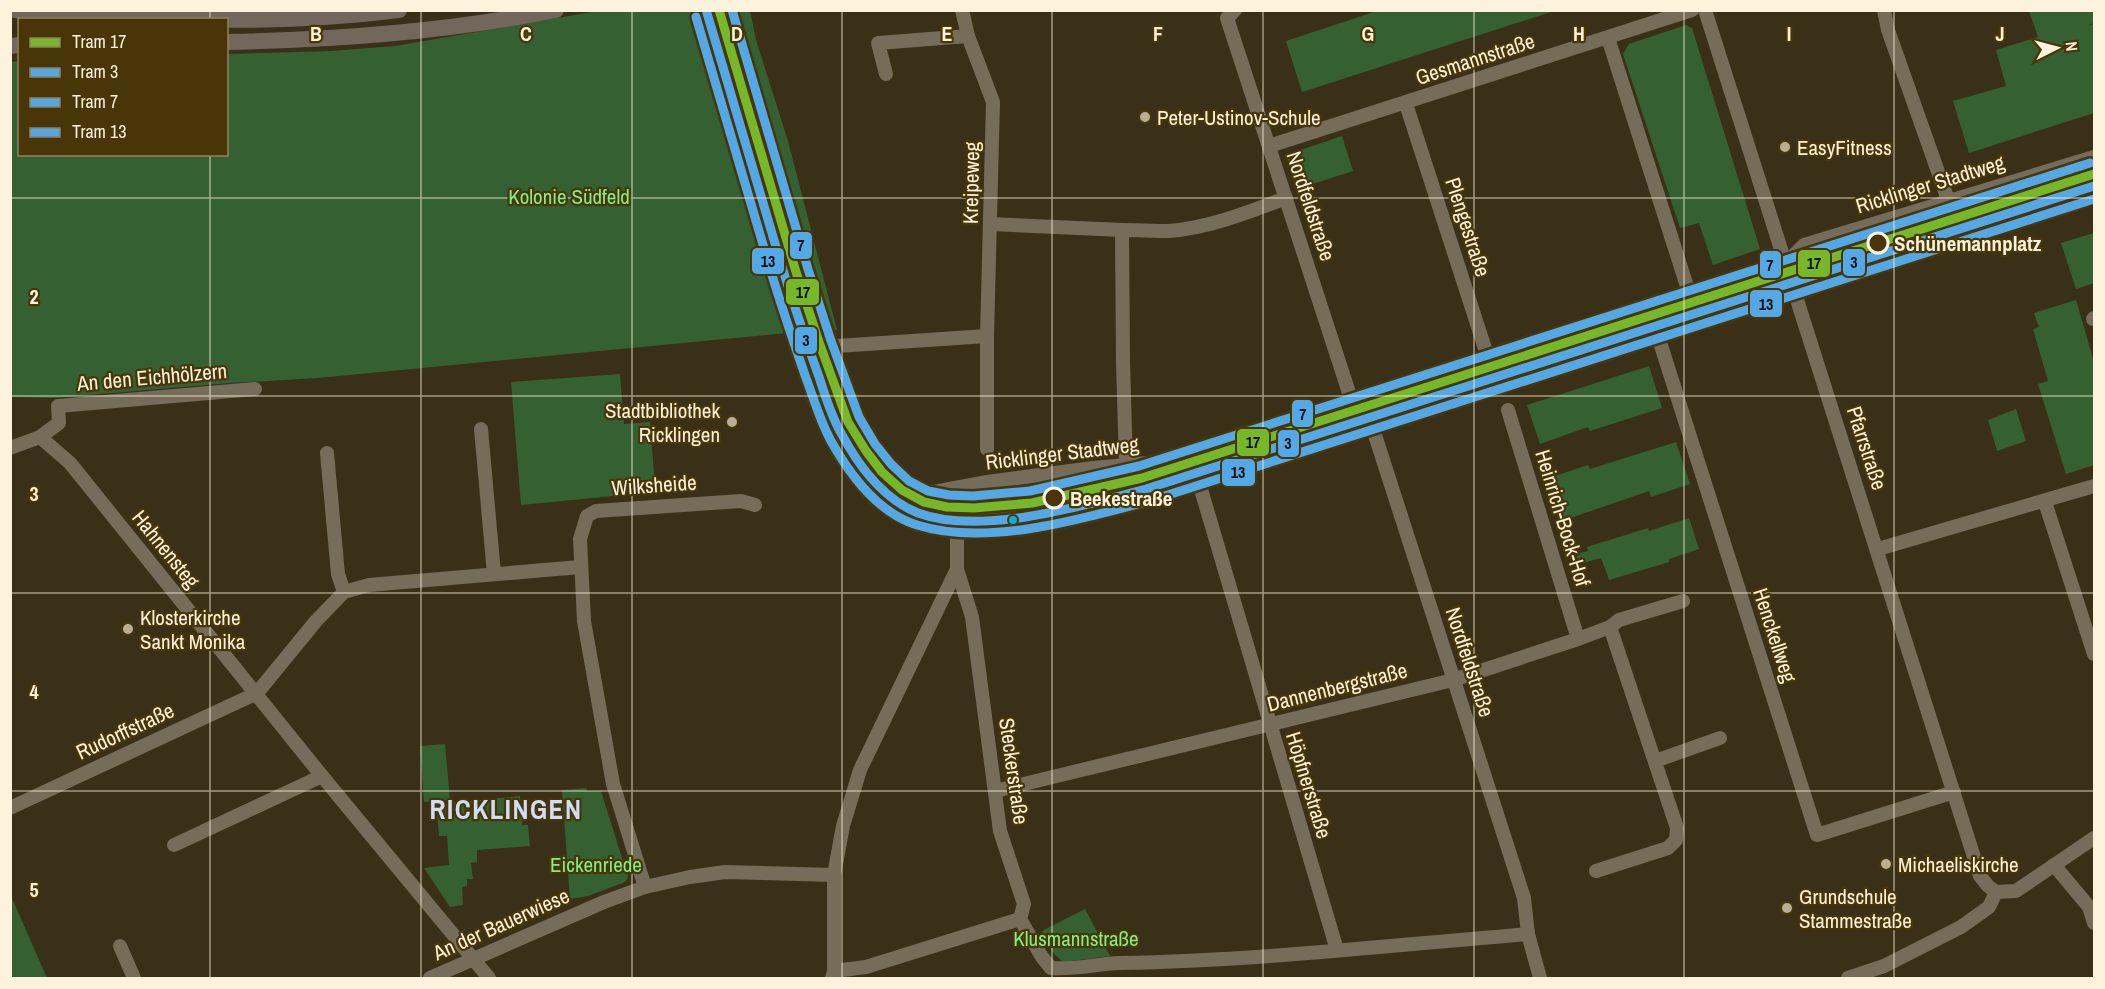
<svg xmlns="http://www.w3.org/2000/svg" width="2105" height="989" font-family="'Archivo Narrow',sans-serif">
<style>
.green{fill:#356132}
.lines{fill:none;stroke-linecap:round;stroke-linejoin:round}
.minor{stroke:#756c5a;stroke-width:14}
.major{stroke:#72675a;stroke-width:16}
.tram-1-casing{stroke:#493608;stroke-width:14}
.tram-2-casing{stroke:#493608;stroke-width:14}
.tram-3-casing{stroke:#493608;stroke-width:14}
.tram-4-casing{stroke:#493608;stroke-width:14}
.tram-1{stroke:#76b82a;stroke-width:9}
.tram-2{stroke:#53a8e5;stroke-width:9}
.tram-3{stroke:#53a8e5;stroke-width:9}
.tram-4{stroke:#53a8e5;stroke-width:9}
.grid{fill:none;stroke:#fdf2db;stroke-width:1.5;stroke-opacity:0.55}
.poi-dot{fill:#b9ae96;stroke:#493608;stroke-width:2}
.stop-dot{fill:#493608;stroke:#fdf2db;stroke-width:3}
.bus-dot{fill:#0dafd3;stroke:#493608;stroke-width:2}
.labels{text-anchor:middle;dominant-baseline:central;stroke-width:4.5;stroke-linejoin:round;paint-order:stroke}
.street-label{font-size:21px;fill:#fdf2db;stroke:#493608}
.poi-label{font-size:21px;fill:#fdf2db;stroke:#493608;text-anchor:start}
.park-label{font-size:21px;fill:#80f084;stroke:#493608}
.stop-label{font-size:21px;font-weight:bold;fill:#fdf2db;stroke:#493608;text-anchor:start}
.district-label{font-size:27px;font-weight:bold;letter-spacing:1.5px;fill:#cfddf8;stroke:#493608}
.grid-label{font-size:20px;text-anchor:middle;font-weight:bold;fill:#fdf2db;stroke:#493608;stroke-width:4.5;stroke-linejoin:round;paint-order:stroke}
.line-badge{stroke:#493608;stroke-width:2}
.pale-badge-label{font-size:16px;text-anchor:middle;font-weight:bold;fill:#111}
</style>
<rect width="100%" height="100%" fill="#3a3017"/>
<g class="green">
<path d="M1380,10H1554V11L1302,92L1286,41Z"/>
<path d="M598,11H692L787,333L318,378L230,383L54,398L11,397V62L19,61L20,154H226L227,54L331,51L395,46Z"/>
<path d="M735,11H750L756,40L788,141L837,330L828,331Z"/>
<path d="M2029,11H2094V23L2086,26L2094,24V113L1969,153L1953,101L2006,86L1996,50L2038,37Z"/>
<path d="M1686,25L1692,28L1760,249L1713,265L1699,223L1680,228L1623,54L1629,44Z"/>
<path d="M1342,136L1353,171L1297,189L1286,155Z"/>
<path d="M2094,233V283L2076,289L2061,243Z"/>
<path d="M2076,300L2094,362V465L2066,474L2038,384L2048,381L2033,329L2039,327L2034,313Z"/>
<path d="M1649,366L1662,408L1590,431L1588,427L1540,444L1527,405Z"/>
<path d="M620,374L624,424L650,422L655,487L621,490L613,496L521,505L511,382Z"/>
<path d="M2016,409L2026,441L1997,451L1988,420Z"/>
<path d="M1676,442L1690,484L1651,497L1649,491L1559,522L1546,479L1588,465L1590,469Z"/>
<path d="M1689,518L1699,549L1669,559V562L1609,580L1601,558L1579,564L1576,554L1588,551L1587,547L1648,528L1649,531Z"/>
<path d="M445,744L450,800L424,802L420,746Z"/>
<path d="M586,788L587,791H601L628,877L625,882L588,896L570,899L562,790Z"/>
<path d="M520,796L522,825H528L530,846L477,850V862L471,863L473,879H467V886L462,887L463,905L450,907L424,868L449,865L447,836H439L437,812H431L430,805Z"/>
<path d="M10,896H11L47,978H11Z"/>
<path d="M1085,909L1110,956L1063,962L1053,953L1042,931Z"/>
</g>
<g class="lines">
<g class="minor">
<path d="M708,10C733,105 763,199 792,293C802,325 812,356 822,388C829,410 835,431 847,451C859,472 881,498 904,507C962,531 1082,508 1139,485C1157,477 1174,467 1192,459L1691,299L1785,264L1804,245L2094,157"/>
<path d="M1235,10L1227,18L1354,408"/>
<path d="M1705,10L1980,876L1988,886L1996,892"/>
<path d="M1884,10L1888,30L1948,200"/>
<path d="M1608,38L1691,299"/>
<path d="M886,74L878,43L968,36"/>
<path d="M1406,104L1490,364"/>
<path d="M1269,146L1692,10"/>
<path d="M991,224L1122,230"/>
<path d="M1785,264L1811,268L2094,179"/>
<path d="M1650,311L1817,835L1954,792"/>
<path d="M2093,319L2094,318"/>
<path d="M809,350L837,346L987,336L993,102L968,36L962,10"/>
<path d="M1365,404L1524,898L1528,934L1540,978"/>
<path d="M1508,410L1578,639"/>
<path d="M481,429L494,574"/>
<path d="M40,437L70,463L322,776L489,978"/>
<path d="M10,448L40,437L59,423L58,406L255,389"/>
<path d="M987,449V336"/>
<path d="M327,453L338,574L344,592"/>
<path d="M1192,459L1337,950"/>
<path d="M1126,465L1123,362L1122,230C1137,230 1153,231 1169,231C1209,228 1249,212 1286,198"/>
<path d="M882,489L918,495L987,482L1093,468L1181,460"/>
<path d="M2045,502L2094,654"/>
<path d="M1878,549L2094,486"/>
<path d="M957,569L972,617L1000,831L1024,904L1020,919L1042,957L1051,968C1075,970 1096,964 1119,963C1255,961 1392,945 1528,934"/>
<path d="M1655,761L1720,738"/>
<path d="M995,791L1453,680L1578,639L1610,627L1619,620L1683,601"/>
<path d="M10,808L257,693L316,621L344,592L369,585L580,567"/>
<path d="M174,845L322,776"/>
<path d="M2054,865L2089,907L2094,923"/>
<path d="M1596,871L1668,848L1676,840L1677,828L1610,627"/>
<path d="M645,887L613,784L584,621L580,539L587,516L596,511L741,501L755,505"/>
<path d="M1996,892L2016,891L2094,838"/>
<path d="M120,946L134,978"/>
<path d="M834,971L866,967L1020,919"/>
<path d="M430,978L604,902L645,887L690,877L725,872L834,875"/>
<path d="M832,978L834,971V875L843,826L860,770L957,569V508L961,495L972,485"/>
<path d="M1848,978L1884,966L1961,927L1989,907L1996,892"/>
</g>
<g class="major">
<path d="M15,10C142,20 272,26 399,10"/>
<path d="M226,42C337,40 447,32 556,10"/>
<path d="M10,46L20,45"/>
</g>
<defs>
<path id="tram-1" d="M719,10L796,272L819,342L848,422L866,451L882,472L902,490L924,502L947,507L974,508L1032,503L1142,478L2094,174"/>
<path id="tram-2" d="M707,13C731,95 755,176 779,257C791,297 804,335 818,374C825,394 830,414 841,433C858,465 883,499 918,513C980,536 1083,506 1146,489L2094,186"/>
<path id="tram-3" d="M732,10L808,269L830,338L859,417L875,444L891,464L909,481L928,491L949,495L973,496L1030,491L1139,466L2090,163"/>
<path id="tram-4" d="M696,17C720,100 745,182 769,265C780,303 793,340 806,378C814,399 820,421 831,441C850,475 878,513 917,525C987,547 1081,519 1149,501L2094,199"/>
</defs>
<use href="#tram-1" class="tram-1-casing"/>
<use href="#tram-2" class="tram-2-casing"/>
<use href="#tram-3" class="tram-3-casing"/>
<use href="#tram-4" class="tram-4-casing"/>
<use href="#tram-1" class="tram-1"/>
<use href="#tram-2" class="tram-2"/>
<use href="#tram-3" class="tram-3"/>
<use href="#tram-4" class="tram-4"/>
</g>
<path class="grid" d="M210,10V20M421,10V978M632,10V978M842,10V978M1052,10V978M1263,10V978M1474,10V978M1684,10V978M1894,10V978M210,154V978M10,198H2094M10,396H2094M10,593H2094M10,791H2094"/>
<g class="poi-dot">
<circle cx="1145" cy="117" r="6"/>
<circle cx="1785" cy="147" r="6"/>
<circle cx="732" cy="422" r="6"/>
<circle cx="128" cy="629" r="6"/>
<circle cx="1886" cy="864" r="6"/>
<circle cx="1787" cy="908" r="6"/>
</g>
<g class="stop-dot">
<circle cx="1878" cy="243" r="10"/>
<circle cx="1054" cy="498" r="10"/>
</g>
<circle class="bus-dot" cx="1013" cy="520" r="5"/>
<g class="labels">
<g class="street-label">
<text transform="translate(1475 59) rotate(-18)">Gesmannstraße</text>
<text transform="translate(971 183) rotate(-89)">Kreipeweg</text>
<text transform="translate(1930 184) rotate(-17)">Ricklinger Stadtweg</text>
<text transform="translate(1311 206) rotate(72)">Nordfeldstraße</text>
<text transform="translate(1468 227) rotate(72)">Plengestraße</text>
<text transform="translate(152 377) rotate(-5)">An den Eichhölzern</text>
<text transform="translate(1867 448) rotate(72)">Pfarrstraße</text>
<text transform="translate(1062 453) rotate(-7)">Ricklinger Stadtweg</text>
<text transform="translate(654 485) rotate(-4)">Wilksheide</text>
<text transform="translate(1563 518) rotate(73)">Heinrich-Bock-Hof</text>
<text transform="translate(166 549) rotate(51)">Hahnensteg</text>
<text transform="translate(1775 635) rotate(72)">Henckellweg</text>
<text transform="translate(1470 662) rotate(72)">Nordfeldstraße</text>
<text transform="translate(1337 687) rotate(-14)">Dannenbergstraße</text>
<text transform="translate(125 731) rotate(-25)">Rudorffstraße</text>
<text transform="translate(1014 771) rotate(82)">Steckerstraße</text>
<text transform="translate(1309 785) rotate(73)">Höpfnerstraße</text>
<text transform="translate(501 924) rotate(-24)">An der Bauerwiese</text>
</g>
<g class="poi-label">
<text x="1157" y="117">Peter-Ustinov-Schule</text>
<text x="1797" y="147">EasyFitness</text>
<text x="720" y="410" text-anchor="end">Stadtbibliothek<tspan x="720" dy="24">Ricklingen</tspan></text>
<text x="140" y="617">Klosterkirche<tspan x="140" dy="24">Sankt Monika</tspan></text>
<text x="1898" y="864">Michaeliskirche</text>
<text x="1799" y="896">Grundschule<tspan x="1799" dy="24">Stammestraße</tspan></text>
</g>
<g class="park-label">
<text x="569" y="196">Kolonie Südfeld</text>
<text x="596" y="864">Eickenriede</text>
<text x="1076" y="938">Klusmannstraße</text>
</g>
<g class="stop-label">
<text x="1894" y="243">Schünemannplatz</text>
<text x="1070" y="498">Beekestraße</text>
</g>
<g class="district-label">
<text x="506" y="809">RICKLINGEN</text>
</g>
</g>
<g class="grid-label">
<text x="316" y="41">B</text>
<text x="526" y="41">C</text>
<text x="737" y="41">D</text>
<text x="947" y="41">E</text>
<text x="1158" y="41">F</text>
<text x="1368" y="41">G</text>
<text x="1579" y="41">H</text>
<text x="1789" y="41">I</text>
<text x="2000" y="41">J</text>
<text x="34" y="304">2</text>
<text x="34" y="501">3</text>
<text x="34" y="699">4</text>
<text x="34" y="897">5</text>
</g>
<g class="line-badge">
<rect x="789" y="231" width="24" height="29" rx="6" fill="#53a8e5"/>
<rect x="751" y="247" width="34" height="28" rx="6" fill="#53a8e5"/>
<rect x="1842" y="248" width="24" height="29" rx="6" fill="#53a8e5"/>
<rect x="1797" y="249" width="34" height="29" rx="6" fill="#76b82a"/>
<rect x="1759" y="250" width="23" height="29" rx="6" fill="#53a8e5"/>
<rect x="785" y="278" width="35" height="28" rx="6" fill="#76b82a"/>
<rect x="1749" y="289" width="34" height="29" rx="6" fill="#53a8e5"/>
<rect x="794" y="326" width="24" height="29" rx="6" fill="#53a8e5"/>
<rect x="1291" y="399" width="23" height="29" rx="6" fill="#53a8e5"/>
<rect x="1236" y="428" width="34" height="29" rx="6" fill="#76b82a"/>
<rect x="1277" y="429" width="23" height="29" rx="6" fill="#53a8e5"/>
<rect x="1221" y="458" width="35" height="29" rx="6" fill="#53a8e5"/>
</g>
<g class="pale-badge-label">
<text x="801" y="251">7</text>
<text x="768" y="267">13</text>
<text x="1854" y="268">3</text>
<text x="1814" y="269">17</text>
<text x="1770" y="271">7</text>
<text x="803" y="298">17</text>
<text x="1766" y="310">13</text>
<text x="806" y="346">3</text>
<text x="1303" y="420">7</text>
<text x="1253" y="448">17</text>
<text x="1288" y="449">3</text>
<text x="1238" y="478">13</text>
</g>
<rect width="2105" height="989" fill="none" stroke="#fdf2db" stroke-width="24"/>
<rect x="18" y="18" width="210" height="138" fill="#493608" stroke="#91815c" stroke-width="1.5"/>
<rect x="30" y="38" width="30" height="9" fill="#76b82a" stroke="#91815c" stroke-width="1.5"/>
<text x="72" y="48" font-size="18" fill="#fdf2db">Tram 17</text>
<rect x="30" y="68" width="30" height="9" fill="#53a8e5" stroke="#91815c" stroke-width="1.5"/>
<text x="72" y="78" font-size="18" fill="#fdf2db">Tram 3</text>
<rect x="30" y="98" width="30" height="9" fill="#53a8e5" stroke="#91815c" stroke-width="1.5"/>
<text x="72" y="108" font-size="18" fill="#fdf2db">Tram 7</text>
<rect x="30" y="128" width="30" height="9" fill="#53a8e5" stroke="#91815c" stroke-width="1.5"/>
<text x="72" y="138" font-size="18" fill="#fdf2db">Tram 13</text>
<g transform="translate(2057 48) rotate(84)" stroke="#493608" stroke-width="4.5" paint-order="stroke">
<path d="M0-4.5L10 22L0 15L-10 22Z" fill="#fdf2db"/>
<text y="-9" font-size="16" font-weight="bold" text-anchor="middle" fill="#fdf2db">N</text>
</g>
</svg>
